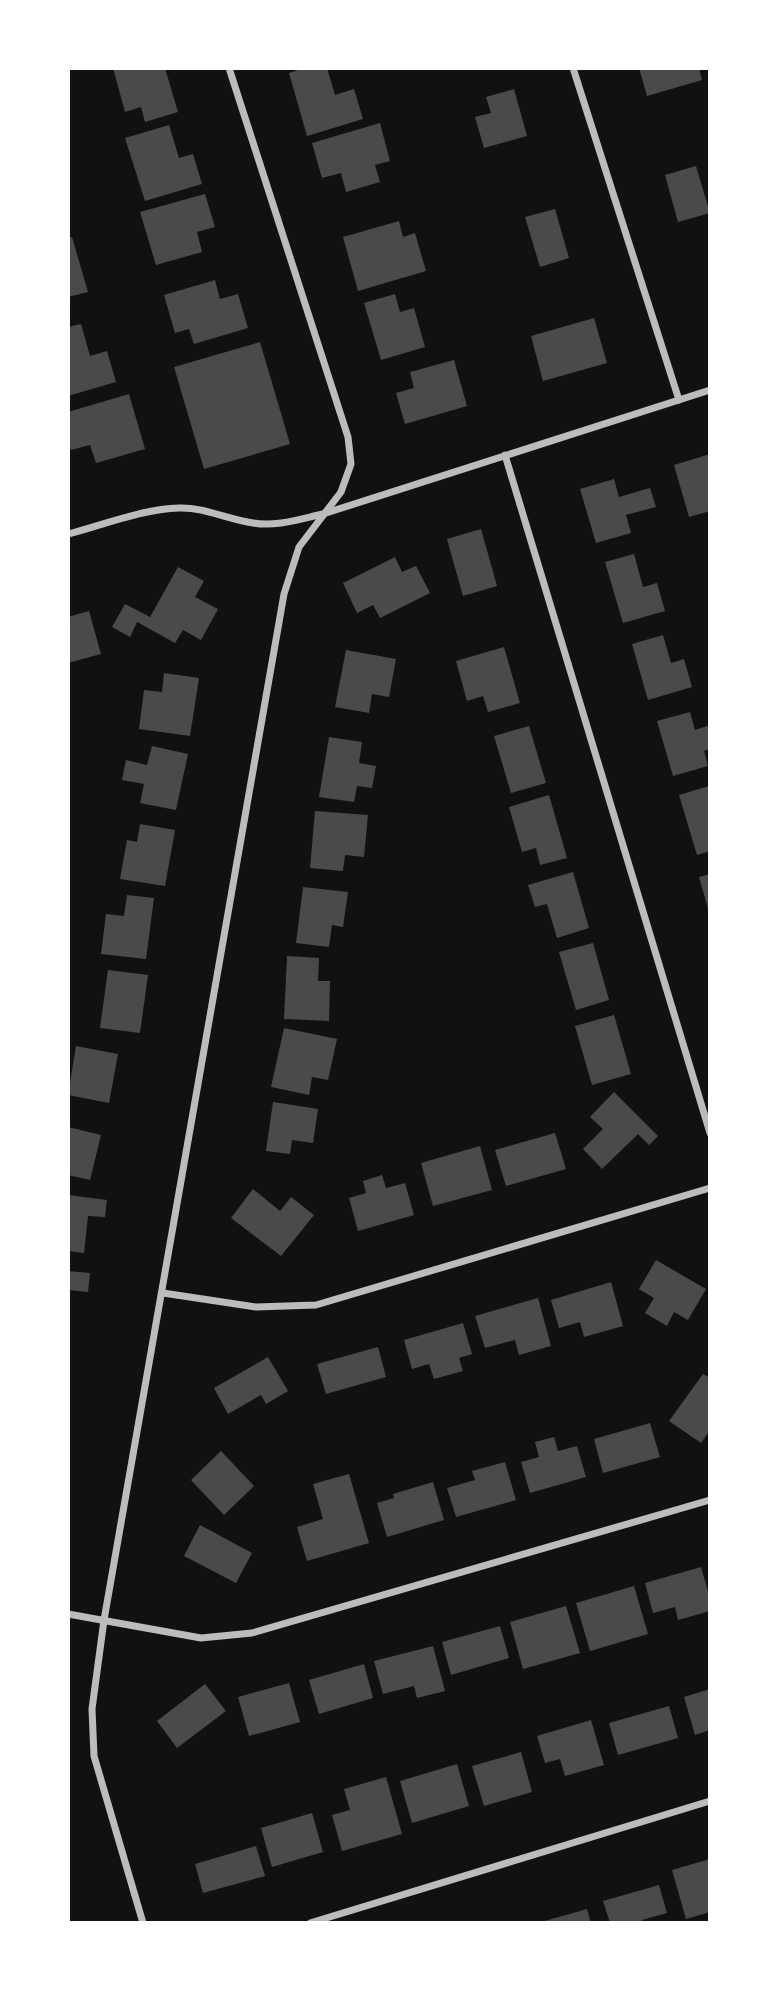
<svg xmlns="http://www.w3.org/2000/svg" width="778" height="1991" font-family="Spectral,serif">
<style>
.building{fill:#4a4a4a}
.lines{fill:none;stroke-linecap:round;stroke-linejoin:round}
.minor{stroke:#bcbcbc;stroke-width:7}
</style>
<rect width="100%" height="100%" fill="#111"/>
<g class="building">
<path d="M113,68H165L178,112L145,122L141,107L125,112Z"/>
<path d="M304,68H327L335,95L354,89L363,119L307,136L289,73Z"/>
<path d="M639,68H699L702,80L647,96Z"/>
<path d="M514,89L527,136L484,148L475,117L491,113L486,97Z"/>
<path d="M380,123L390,161L375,165L380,182L346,192L341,173L322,178L312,143Z"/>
<path d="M169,125L179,158L193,154L202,184L145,201L125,138Z"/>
<path d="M696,166L710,213L678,222L665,175Z"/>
<path d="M205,194L215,227L197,232L202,252L156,265L140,212Z"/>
<path d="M555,209L569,258L540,267L525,217Z"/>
<path d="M399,221L403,237L415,233L426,271L358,291L343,237Z"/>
<path d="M72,237L88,292L68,297V238Z"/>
<path d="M215,280L220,299L238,294L248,328L194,344L189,329L175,333L164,295Z"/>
<path d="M395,294L400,312L414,308L425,347L381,360L364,303Z"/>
<path d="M594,318L607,363L543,381L531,336Z"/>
<path d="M81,324L90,356L107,351L116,382L68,396V327Z"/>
<path d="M260,342L290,444L204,469L174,367Z"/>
<path d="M454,360L467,406L405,424L396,393L414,388L410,372Z"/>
<path d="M129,394L145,449L96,463L90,445L71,450L68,442V412Z"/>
<path d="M710,454V511L689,517L674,465Z"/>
<path d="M614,479L619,497L650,488L656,507L626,515L631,533L596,543L580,489Z"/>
<path d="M481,529L497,586L463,596L447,539Z"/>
<path d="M634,554L643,587L657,583L665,611L623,623L605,562Z"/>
<path d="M395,557L402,572L416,566L430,593L380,618L373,605L357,613L343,583Z"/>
<path d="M178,567L204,581L195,597L218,609L201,640L183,630L175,643L137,622L130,637L112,627L125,604L150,617Z"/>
<path d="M89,611L101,654L68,663V617Z"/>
<path d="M663,635L671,663L684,659L692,687L648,700L632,644Z"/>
<path d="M504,647L520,703L488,712L483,696L467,701L456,661Z"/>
<path d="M346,650L396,659L389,697L372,694L369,713L335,707Z"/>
<path d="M164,673L199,678L190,736L139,729L144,690L162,692Z"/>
<path d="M690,712L695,730L710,725V749L704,751L708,766L673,776L657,721Z"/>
<path d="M529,726L546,783L511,793L494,736Z"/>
<path d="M329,737L362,742L359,763L376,766L372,788L357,786L354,802L319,797Z"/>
<path d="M152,746L188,754L176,810L140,803L144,784L122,780L126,760L147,765Z"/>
<path d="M709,786L710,851L697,855L679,795Z"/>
<path d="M549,795L567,858L540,865L536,848L522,852L509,807Z"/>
<path d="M315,811L368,815L364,857L345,855L343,871L310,868Z"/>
<path d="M140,824L175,830L165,886L120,879L127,840L137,842Z"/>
<path d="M573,872L589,928L557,938L547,904L535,907L528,885Z"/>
<path d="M710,874V912H709L699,877Z"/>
<path d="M303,887L348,892L343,927L332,925L329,947L296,943Z"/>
<path d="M127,895L154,898L146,959L101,954L106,914L124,916Z"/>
<path d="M593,943L609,1000L576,1010L559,952Z"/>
<path d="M287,956L319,958L318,981H330L329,1021L284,1019Z"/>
<path d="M108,970L148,975L140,1033L100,1028Z"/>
<path d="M614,1015L631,1074L592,1085L575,1026Z"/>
<path d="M284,1028L337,1039L328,1080L312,1077L309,1095L271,1087Z"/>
<path d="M76,1046L118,1054L109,1103L68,1095Z"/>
<path d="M614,1092L658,1136L649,1145L638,1134L602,1169L583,1149L603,1129L590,1117Z"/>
<path d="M273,1102L318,1109L313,1143L292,1140L290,1154L266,1151Z"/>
<path d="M68,1127L101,1135L90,1180L68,1175Z"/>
<path d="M555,1133L566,1169L506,1186L495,1150Z"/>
<path d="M480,1146L492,1190L433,1206L421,1163Z"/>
<path d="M382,1175L386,1188L405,1183L414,1215L358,1231L349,1198L366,1193L363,1181Z"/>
<path d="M253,1189L280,1211L291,1197L314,1215L281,1256L231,1218Z"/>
<path d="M68,1195L107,1200L105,1217L88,1216L84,1253L68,1251Z"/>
<path d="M656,1260L706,1289L688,1320L674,1312L667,1326L645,1313L654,1298L639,1289Z"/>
<path d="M68,1271L90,1273L88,1292L68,1290Z"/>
<path d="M611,1282L623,1326L584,1337L580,1322L559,1328L551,1300Z"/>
<path d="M538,1298L551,1346L519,1355L515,1340L485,1348L475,1316Z"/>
<path d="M463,1323L472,1354L459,1358L463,1371L434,1379L429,1364L412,1369L404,1340Z"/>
<path d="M378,1347L386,1377L326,1394L317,1364Z"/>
<path d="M268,1357L288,1391L266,1404L261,1395L228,1414L214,1388Z"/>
<path d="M703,1374L710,1378V1430L701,1443L669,1421Z"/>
<path d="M650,1423L660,1457L603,1473L594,1439Z"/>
<path d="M554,1437L558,1451L577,1446L586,1477L530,1493L521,1462L539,1457L535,1442Z"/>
<path d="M221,1451L254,1486L224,1515L191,1480Z"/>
<path d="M505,1462L516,1500L456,1517L447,1488L475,1480L472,1471Z"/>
<path d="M349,1474L369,1543L307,1561L297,1527L323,1519L313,1484Z"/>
<path d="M433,1482L444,1520L387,1537L377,1503L394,1498L393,1494Z"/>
<path d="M200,1525L252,1553L236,1583L184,1556Z"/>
<path d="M701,1567L710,1598V1611L678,1620L675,1607L653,1613L645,1583Z"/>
<path d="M634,1586L648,1634L590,1651L576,1603Z"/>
<path d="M566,1606L580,1653L523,1669L510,1622Z"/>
<path d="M500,1626L509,1658L451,1675L442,1642Z"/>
<path d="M433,1646L445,1691L417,1698L414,1686L383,1694L374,1661Z"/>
<path d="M364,1664L373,1698L319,1714L309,1680Z"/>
<path d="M289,1683L300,1722L249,1736L238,1697Z"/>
<path d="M205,1684L226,1711L177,1748L157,1721Z"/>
<path d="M710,1689V1730L695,1735L684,1697Z"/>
<path d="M669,1706L678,1738L618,1755L609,1723Z"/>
<path d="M591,1720L604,1765L565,1776L560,1759L545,1763L537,1736Z"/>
<path d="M521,1752L532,1792L484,1806L472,1766Z"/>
<path d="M457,1764L469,1806L412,1823L400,1781Z"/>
<path d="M386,1777L402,1834L342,1851L332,1815L350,1810L344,1789Z"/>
<path d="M312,1813L323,1852L272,1867L261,1828Z"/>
<path d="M256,1846L265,1876L203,1893L195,1864Z"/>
<path d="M710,1859V1912L686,1919L672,1870Z"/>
<path d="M659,1885L667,1913L642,1920L643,1923H610L603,1901Z"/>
<path d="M587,1909L591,1923H541V1922Z"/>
</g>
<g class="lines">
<g class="minor">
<path d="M573,68L679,400"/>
<path d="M505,455L710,1133"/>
<path d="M68,534C103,525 142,509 179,508C204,507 229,520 253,523C276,527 300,519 323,514L710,390"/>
<path d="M163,1293L256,1307L316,1305L710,1188"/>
<path d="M68,1614L201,1638L252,1633L710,1500"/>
<path d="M143,1923L94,1756L92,1709L104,1620L284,594L299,547L341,492L351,464L348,437L229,68"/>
<path d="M310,1923L710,1801"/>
</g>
</g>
<rect width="778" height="1991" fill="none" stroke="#ffffff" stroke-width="140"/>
</svg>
